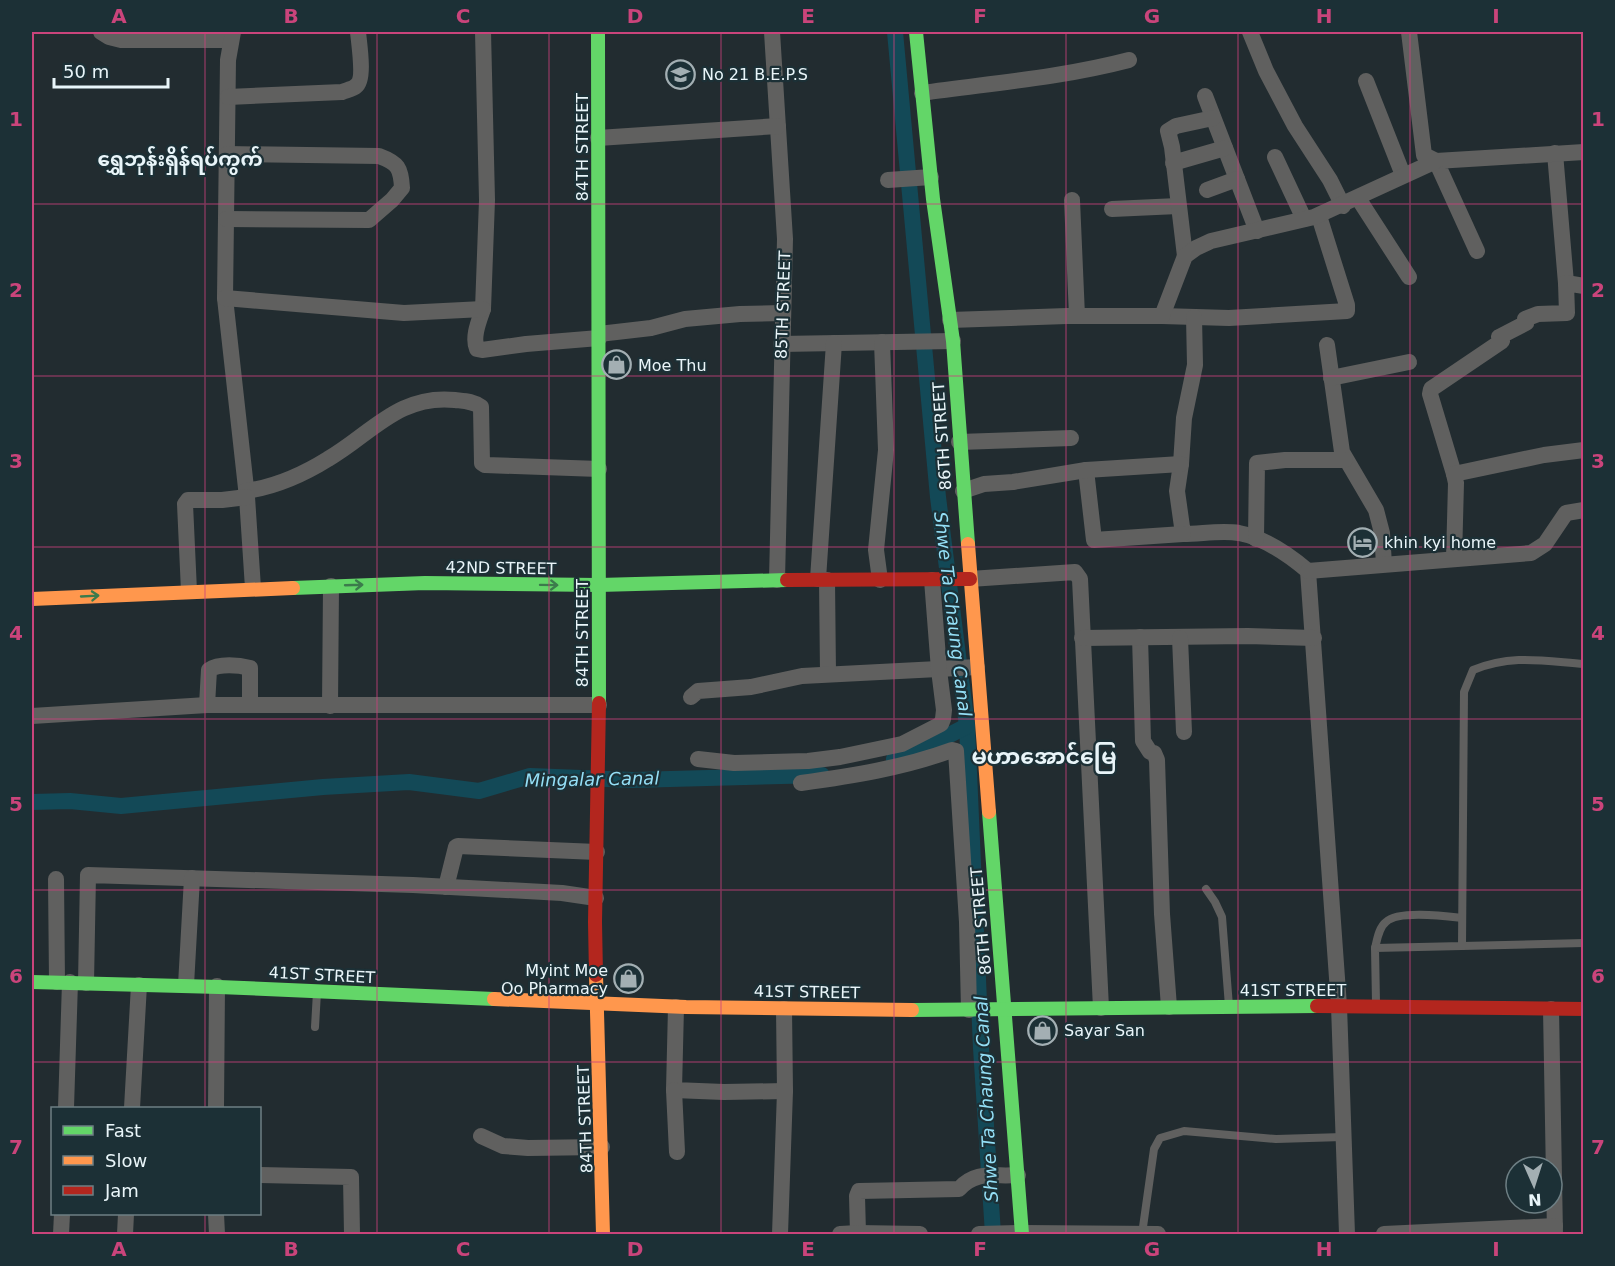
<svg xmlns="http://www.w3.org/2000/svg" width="1615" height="1266" font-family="'DejaVu Sans','Noto Sans Myanmar',sans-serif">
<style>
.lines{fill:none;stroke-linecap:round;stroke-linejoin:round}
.canal{stroke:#134957;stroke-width:16}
.lane{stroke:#60605f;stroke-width:8}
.street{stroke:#60605f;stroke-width:16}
.fast{stroke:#63d668;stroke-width:14}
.slow{stroke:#ff974d;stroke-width:14}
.jam{stroke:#b3261e;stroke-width:14}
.oneway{stroke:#3c7b4c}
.grid{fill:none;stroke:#ca447b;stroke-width:1.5;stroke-opacity:0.55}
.labels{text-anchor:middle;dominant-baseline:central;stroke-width:4.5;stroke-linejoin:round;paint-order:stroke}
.poi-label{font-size:16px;fill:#e9f5f9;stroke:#1c3036;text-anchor:start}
.street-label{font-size:16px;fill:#e9f5f9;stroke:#1c3036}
.water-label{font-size:18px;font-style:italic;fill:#94dff6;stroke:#1c3036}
.quarter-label{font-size:20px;font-weight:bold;fill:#e9f5f9;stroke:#1c3036}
.district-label{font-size:22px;font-weight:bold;fill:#e9f5f9;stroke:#1c3036}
.neatline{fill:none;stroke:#ca447b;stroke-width:2}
.grid-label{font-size:20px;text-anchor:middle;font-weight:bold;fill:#ca447b}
</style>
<rect width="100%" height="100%" fill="#222c30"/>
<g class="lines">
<g class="canal">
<path d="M895,32L938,497L967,726L981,1048L993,1234"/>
<path d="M894,759L908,756L967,726"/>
<path d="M32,802L70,801L121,806L323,787L409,782L479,791L530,776L633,780L822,775"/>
</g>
<g class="lane">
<path d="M1206,889L1215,902L1222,917L1229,1006"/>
<path d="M1462,946L1584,943"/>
<path d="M1375,948C1377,940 1379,927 1386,922C1398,910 1445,916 1462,918"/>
<path d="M1376,1003L1375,948L1462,946L1464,692L1473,670C1512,654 1543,661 1584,664"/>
<path d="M315,1027L317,992"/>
<path d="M1142,1234L1154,1149L1160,1138L1184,1131L1276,1139L1343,1137"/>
</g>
<g class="street">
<path d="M101,32L109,37L121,40H230"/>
<path d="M233,32L228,60L225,298L247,497L253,588"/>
<path d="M483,32L487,200L483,309C479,321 472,337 477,349L482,350L526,344L599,338"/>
<path d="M772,32L785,239L777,580"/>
<path d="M1250,32L1266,71L1295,126L1330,180L1343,206"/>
<path d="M1366,81L1403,175"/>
<path d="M922,93C992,83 1060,78 1129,60"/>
<path d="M1205,96L1257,231"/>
<path d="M228,97L342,92C347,90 353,89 356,86C365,80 359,43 358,32"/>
<path d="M598,138L778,126"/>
<path d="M1555,153L1566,283"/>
<path d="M1275,157L1304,219"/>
<path d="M1173,163L1225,148"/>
<path d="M888,180L931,177"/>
<path d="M1207,190L1237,179"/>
<path d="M1358,198L1409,277"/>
<path d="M1072,200L1077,316"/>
<path d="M1112,209L1178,206"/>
<path d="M226,219L369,220L392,200L402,188C401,168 398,163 379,156L227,154"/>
<path d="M1477,251L1436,161L1584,152"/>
<path d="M1185,256L1172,147L1168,131L1176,126L1213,118"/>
<path d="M225,298L404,313L483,309"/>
<path d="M1162,316L1229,318L1347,311V305L1319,216"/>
<path d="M1194,317L1195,365L1184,418L1181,464L1177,491L1183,534C1201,534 1221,530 1239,533C1265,538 1288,554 1308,571L1339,1006L1347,1234"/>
<path d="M950,320L1067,316H1162L1185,256L1196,248L1211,241L1314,217L1436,161L1424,155L1409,32"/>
<path d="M599,334L651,328L685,319L740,314L782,313"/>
<path d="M781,344L953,341"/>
<path d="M1327,345L1342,452L1376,510L1382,533L1384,564"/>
<path d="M1331,378L1409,362"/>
<path d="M959,442L1071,438"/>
<path d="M1086,470L1094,540L1183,534"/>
<path d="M1454,474L1430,394L1431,389L1502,341L1499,337L1526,323L1525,319L1538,314L1567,313L1566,283L1584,286"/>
<path d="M246,491C274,487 304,474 328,459C371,434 399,394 455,400C464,401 473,401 481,407L482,463L485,465L599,469"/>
<path d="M963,491L984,484L1013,482L1086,470L1181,464"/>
<path d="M1256,539L1257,463L1285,460H1345"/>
<path d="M1454,559L1456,483L1454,474L1544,455L1584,450"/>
<path d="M1308,571L1531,553L1545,544L1566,513L1584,510"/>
<path d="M818,579L834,343"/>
<path d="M970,579L1075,572L1080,579L1101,1008"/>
<path d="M827,580L828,674"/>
<path d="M880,580L876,550L886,450L882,342"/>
<path d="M189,591L185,504L188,500H222L247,497"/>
<path d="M1140,637L1143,741L1150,752L1154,753L1157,760L1162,914L1169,1007"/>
<path d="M1082,638L1248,636L1314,638"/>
<path d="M1180,638L1184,732"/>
<path d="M691,697L698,691L751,687L802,676L977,667"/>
<path d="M207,705L209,670C219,663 239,665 250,668V705"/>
<path d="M330,706L331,586"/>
<path d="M32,716L207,705H599"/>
<path d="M698,759L734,763L808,761L840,757L902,744L941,724L943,719L944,710L939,670L932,580"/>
<path d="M801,783C852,776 903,768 952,750L956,751L967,922L969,1010"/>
<path d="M56,879L57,982"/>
<path d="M446,887L456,847L458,846L597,852"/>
<path d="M86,983L88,875L413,885L562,893L596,898"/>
<path d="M186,985L192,878"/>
<path d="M676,1007L674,1090L724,1092L785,1091"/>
<path d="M1551,1009L1555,1234"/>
<path d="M674,1090L677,1152"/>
<path d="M66,1108L70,982"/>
<path d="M132,1108L139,985"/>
<path d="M216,1108L217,986"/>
<path d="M481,1136L503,1146L528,1148L602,1147"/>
<path d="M260,1175L351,1177L352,1234"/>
<path d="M216,1214L217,1234"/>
<path d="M858,1233L857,1196L859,1191L959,1189C976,1170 994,1177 1018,1175"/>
<path d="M61,1234L62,1214"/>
<path d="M125,1234L126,1214"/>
<path d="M780,1234L785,1091L784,1009"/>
<path d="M840,1234L858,1233L920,1234"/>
<path d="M979,1234L1022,1233L1158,1234"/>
<path d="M1384,1234L1555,1226"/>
</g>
<g class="fast">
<path d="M598,32L599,703"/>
<path d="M916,32L933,199L953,341L968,544"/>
<path d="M293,588L425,583L599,585L787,580"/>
<path d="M989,812L1022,1234"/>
<path d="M32,982L219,987L494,999"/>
<path d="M912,1010L1317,1006"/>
</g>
<g class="slow">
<path d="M968,544L989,812"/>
<path d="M32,599L293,588"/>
<path d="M596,975L603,1234"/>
<path d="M494,999L686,1007L912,1010"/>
</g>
<g class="jam">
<path d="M787,580L970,579"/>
<path d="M596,975L595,922L599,703"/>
<path d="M1317,1006L1584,1009"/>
</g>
</g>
<defs><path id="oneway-shaft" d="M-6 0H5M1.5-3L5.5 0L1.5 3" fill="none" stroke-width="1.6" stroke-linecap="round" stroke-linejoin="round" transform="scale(1.5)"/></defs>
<g class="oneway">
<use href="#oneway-shaft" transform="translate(354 585) rotate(-2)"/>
<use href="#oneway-shaft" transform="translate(549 585) rotate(1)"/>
<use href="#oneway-shaft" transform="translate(90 596) rotate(-3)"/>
</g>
<path class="grid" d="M205,32V1108M377,32V1234M549,32V1234M721,32V1234M894,32V1234M1066,32V1234M1238,32V1234M1410,32V1234M32,204H1584M32,376H1584M32,547H1584M32,719H1584M32,890H1584M32,1062H1584M205,1214V1234"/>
<defs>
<symbol id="school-ring" viewBox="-11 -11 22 22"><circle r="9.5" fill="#1c3036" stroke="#a3afb3" stroke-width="1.5"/><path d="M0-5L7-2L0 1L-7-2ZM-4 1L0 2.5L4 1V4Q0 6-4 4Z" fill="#a3afb3"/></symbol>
<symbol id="shop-ring" viewBox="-11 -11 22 22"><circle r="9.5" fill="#1c3036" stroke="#a3afb3" stroke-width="1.5"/><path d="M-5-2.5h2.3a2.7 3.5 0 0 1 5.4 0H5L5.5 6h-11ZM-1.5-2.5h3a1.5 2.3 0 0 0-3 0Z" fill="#a3afb3"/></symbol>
<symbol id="hotel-ring" viewBox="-11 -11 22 22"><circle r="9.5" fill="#1c3036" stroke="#a3afb3" stroke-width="1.5"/><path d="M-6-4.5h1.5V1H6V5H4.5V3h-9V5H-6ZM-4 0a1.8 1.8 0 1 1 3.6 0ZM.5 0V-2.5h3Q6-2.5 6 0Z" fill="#a3afb3"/></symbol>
</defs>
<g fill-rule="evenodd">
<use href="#school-ring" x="664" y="58" width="33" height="33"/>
<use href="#shop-ring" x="600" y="348" width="33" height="33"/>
<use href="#hotel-ring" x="1346" y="526" width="33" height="33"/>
<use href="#shop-ring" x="612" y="962" width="33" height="33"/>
<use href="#shop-ring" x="1026" y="1014" width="33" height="33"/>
</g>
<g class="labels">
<g class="poi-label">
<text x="702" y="74">No 21 B.E.P.S</text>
<text x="638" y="365">Moe Thu</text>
<text x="1384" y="542">khin kyi home</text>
<text x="608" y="970" text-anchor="end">Myint Moe<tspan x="608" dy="18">Oo Pharmacy</tspan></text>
<text x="1064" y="1030">Sayar San</text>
</g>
<g class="street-label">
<text transform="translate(582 147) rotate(-90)">84TH STREET</text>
<text transform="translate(783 305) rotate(-88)">85TH STREET</text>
<text transform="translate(942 436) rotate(-94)">86TH STREET</text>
<text transform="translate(501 568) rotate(1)">42ND STREET</text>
<text transform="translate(582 633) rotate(-90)">84TH STREET</text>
<text transform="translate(981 921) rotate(-95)">86TH STREET</text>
<text transform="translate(322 975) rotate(3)">41ST STREET</text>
<text x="1293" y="990">41ST STREET</text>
<text transform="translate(807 992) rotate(1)">41ST STREET</text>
<text transform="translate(585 1119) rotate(-92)">84TH STREET</text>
</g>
<g class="water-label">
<text transform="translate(953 614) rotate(83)">Shwe Ta Chaung Canal</text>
<text transform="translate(592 779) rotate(-1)">Mingalar Canal</text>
<text transform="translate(986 1099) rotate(-93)">Shwe Ta Chaung Canal</text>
</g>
<g class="quarter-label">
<text x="180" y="159">ရွှေဘုန်းရှိန်ရပ်ကွက်</text>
</g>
<g class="district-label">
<text x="1044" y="756">မဟာအောင်မြေ</text>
</g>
</g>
<rect width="1615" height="1266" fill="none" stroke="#1c3036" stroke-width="66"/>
<rect x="51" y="1107" width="210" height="108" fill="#1c3036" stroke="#6e7f84" stroke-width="1.5"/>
<rect x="63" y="1126" width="30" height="9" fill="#63d668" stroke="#6e7f84" stroke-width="1.5"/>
<text x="105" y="1137" font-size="18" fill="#e9f5f9">Fast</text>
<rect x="63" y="1156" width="30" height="9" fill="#ff974d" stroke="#6e7f84" stroke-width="1.5"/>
<text x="105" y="1167" font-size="18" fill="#e9f5f9">Slow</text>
<rect x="63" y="1186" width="30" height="9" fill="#b3261e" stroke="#6e7f84" stroke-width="1.5"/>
<text x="105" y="1197" font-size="18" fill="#e9f5f9">Jam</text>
<g transform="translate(1534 1185) rotate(177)"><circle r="28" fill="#1c3036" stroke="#6e7f84" stroke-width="1.5"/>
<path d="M0-4.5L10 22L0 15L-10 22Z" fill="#a3afb3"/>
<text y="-9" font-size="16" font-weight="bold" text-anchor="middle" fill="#e9f5f9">N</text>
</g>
<path d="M54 78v9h114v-9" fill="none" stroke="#e9f5f9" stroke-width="3"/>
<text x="63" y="78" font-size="18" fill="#e9f5f9" stroke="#1c3036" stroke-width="4.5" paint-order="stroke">50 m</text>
<rect x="33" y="33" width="1549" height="1200" class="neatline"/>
<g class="grid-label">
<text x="119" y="23">A</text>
<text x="291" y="23">B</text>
<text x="463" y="23">C</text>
<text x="635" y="23">D</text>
<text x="808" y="23">E</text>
<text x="980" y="23">F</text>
<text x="1152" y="23">G</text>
<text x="1324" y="23">H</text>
<text x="1496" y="23">I</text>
<text x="16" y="126">1</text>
<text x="1598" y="126">1</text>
<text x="16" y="297">2</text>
<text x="1598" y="297">2</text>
<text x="16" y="468">3</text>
<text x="1598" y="468">3</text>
<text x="16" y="640">4</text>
<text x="1598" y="640">4</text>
<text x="16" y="811">5</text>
<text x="1598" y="811">5</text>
<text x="16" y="983">6</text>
<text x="1598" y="983">6</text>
<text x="16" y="1154">7</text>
<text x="1598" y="1154">7</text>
<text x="119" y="1256">A</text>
<text x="291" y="1256">B</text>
<text x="463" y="1256">C</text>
<text x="635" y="1256">D</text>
<text x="808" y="1256">E</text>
<text x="980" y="1256">F</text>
<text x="1152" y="1256">G</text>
<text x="1324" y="1256">H</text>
<text x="1496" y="1256">I</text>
</g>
</svg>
